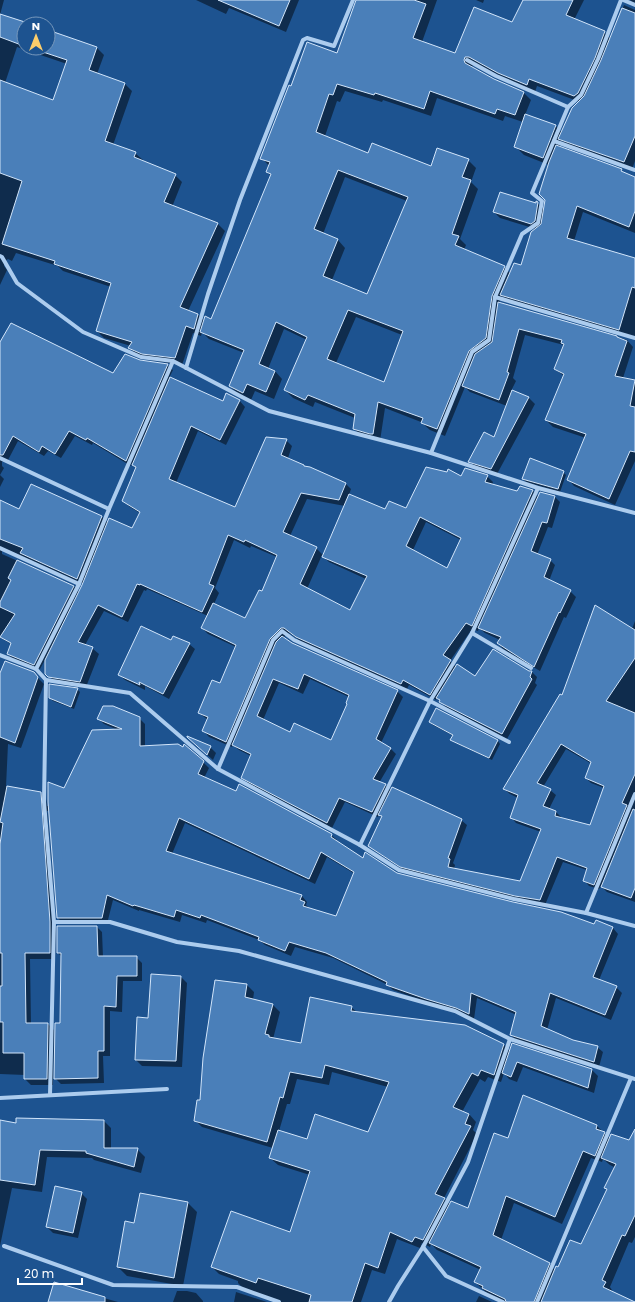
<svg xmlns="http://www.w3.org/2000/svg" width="635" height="1302" font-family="Poppins,sans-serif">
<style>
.shadow{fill:#0007;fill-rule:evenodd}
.building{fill:#4a7fb9;stroke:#d2e5fa;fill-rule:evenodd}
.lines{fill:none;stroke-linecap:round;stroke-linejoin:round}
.minor{stroke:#acccee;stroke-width:4}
</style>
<rect width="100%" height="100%" fill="#1d5390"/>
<g class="shadow">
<path d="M0,0H4L0,15L27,24H24V48H48V31L96,47L104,55L97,74L125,84L132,91L113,145L135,153L143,160L142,161L175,175L182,182L172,207L218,224L225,231L188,311L198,315L205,321L212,320L271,176L267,172L269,166L262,158L292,87L337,54L357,0H437L422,42L456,54L512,24L524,0H584L574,20L604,32L611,39L624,5L635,10V161L632,169L567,146L562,141L559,148L621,170L625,174L635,178V233L583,212L574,241L635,259V338L508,301L502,296L499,303L627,340L633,347L623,378L635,381V461L615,505L574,486L568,479L586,438L553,427L546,420L564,376L555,369L564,345L525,335L513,378L516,381L511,391L529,398L535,404L497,474L475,467L470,461L494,439L507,406L470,392L465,387L445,436L430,430L421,422L385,408L380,441L362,436L354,429L355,418L315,402L313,407L293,398L285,390L307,340L284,329L268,369L275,371L282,379L274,399L255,391L251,400L238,394L230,386L244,353L209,339L202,332L201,336L193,333L182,365L150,360L137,355L130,348L131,346L104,338L97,331L111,287L63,271L58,266L16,253L12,261L8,259L4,262V266L7,270L0,285ZM17,47L67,64L54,101L5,83ZM475,64L535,92L537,86L580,102L562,133L556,126L525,115L531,100L524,93L494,80L471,67ZM345,91L382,102L383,100L431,116L437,98L503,121L505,116L523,122L515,146L524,155L549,165L545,210L537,203L536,205L494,212L500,218L536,229L522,267L510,273L504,267L464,250L466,245L460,239L478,189L471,182L476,168L468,160L431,167L369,154L325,136L337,101L340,102ZM345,177L407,201L367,295L332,280L345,248L338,240L323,234ZM356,317L402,335L385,383L336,363Z"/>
<path d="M196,0H299L286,32L229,8L226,14Z"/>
<path d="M476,0H484L483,3Z"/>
<path d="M630,0H635V5Z"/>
<path d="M0,344L113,374L140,361L167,365L173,370L169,378L223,402L239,400L245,407L226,445L198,431L176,483L235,509L286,440L292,446L288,458L305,467L345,483L351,489L349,495L386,510H407L461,477L487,476L493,482L492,485L518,493L520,487L533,491L539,497L541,493L555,497L560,502L552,528L548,527L537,555L550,560L555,565L549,581L570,591L576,597L566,618L564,617L540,671L503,649L498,643L500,640L485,633L479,628L478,631L472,629L450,661L456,667L475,677L529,672H532L537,677L535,683L537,685L507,739L446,707L437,698L436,700L409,685L407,689L303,643L291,634L288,633L283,638L292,644L397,691L403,697L381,743L390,748L396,754L379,783L385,785L391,791L461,820L467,825L453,863L455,865L454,869L520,883L541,832L516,823L511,817L518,798L510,794L504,789L562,697L632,629L635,621V902L607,892L601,886L599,889L589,886L584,880L587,870L563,862L545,905L407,872L375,851L369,846L382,817L379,814L378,817L345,802L332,828L248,783L243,777L251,756L239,750L233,745L232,747L209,737L203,730L208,720L199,713L221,685L236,647L208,634L202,628L208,616L147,589L146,591L144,590L128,622L104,611L85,645L92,648L99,654L86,687L55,682L46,673V658L40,669L13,659L8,654L11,644L0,637V501L20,510L31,485L102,517L108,523L132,529L140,513L130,507L123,501L136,468L132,463L131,466L93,443L92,445L75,436L61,458L48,451L44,456L18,441L8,460H5L2,462V466L4,468L0,475L4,479L0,487ZM307,499L345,506L323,555L316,548L290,536ZM426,522L461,540L448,569L413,550ZM234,540L250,548L251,546L277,557L262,592L246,620L214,604L219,593L215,588ZM8,550L84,584L80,593L74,586L2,554V551ZM322,555L329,562L366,579L351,611L307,589ZM310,679L349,697L348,704L331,741L291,734L263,720L279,683L303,694ZM566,749L592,764L586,778L591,783L604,788L590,827L561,818V817L556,812L549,809L556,795L550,790L543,787Z"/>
<path d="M563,472L566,475L560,492L526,482L523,479Z"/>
<path d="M172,642L189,644L195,649L169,699L145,686V690L125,680L119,674Z"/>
<path d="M0,671L33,673L44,684L21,748L8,744L6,787L40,793L46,799L47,806H48L64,790L118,730L104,724L98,718H139L145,724V747L203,762L209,768L204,778L331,835L337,840L336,842L363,859L397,874L595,925L613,928L618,934L599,980L616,987L622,993L611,1020L556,998L547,1030L572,1041L597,1047L603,1052L599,1067L517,1041L511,1035L517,1015L477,998L474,1019L393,990L388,985L333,958L295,947L291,956L265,945L259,940L207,920L206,923L182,915L180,922L139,910V911L113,900L107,924H64L58,918L49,811H47L56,929L55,959H30L31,1024H48L54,1030L53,1085H31L25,1079V1075L0,1074ZM185,823L315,884L327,857L355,874L336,917L310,909L306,905L307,902L302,896L172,854Z"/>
<path d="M77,689L80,692L74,709L53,701L50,698Z"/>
<path d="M436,709L498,741L500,744L492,760L454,742L452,740L454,736L433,725L430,722Z"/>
<path d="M194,743L210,747L216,753L213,760Z"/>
<path d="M96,926L102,932L103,957H136L142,963V981H123L122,1012L110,1011V1056H103L104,1083L61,1084L55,1078L61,1024L62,957L58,953Z"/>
<path d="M181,977L187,983L182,1067L142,1066L136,1060L149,1019Z"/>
<path d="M216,981L247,985L254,992L253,1000L273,1005L280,1012L273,1039L301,1044L351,1007L358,1013L465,1026L504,1045L510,1052L592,1070L598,1076L594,1093L523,1067L517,1082L509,1079L504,1073L501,1082L488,1077L485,1082L480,1079L462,1112L469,1114L476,1122L473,1130L477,1134L444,1198L450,1205L468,1210L508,1139L523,1096L597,1126L610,1139L635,1143V1237L632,1243L629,1242L610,1287L612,1290L611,1292L633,1302H504L490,1296L475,1282L481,1270L437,1250L431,1244L430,1247L422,1243L420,1248L397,1239L385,1274L372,1270L361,1302H278L245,1290L238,1283V1281L219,1274L212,1267L291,1233L310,1175L278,1165L270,1158L273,1148L202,1127L195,1120L201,1101ZM332,1072L388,1087L369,1134L308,1140L279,1131L287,1104H290L297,1079L329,1085ZM591,1158L602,1162L603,1159L610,1165L616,1168L607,1189L581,1246L558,1268L555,1270L549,1264L501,1240L514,1203L562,1224Z"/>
<path d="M0,1121L17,1124L104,1121L111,1128V1149H137L145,1157L141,1173L94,1160L92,1158L47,1157L42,1192L12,1188L0,1246Z"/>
<path d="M81,1193L87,1199L78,1238L53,1233L47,1227Z"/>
<path d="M141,1194L188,1203L197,1212L183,1286L127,1276L118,1267L135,1224Z"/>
<path d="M54,1284L118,1302H49Z"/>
<path d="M177,1291H187L196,1293L203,1301V1302H173Z"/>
<path d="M236,1292L267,1302H234Z"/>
<path d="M479,1296L492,1302H476Z"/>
</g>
<g class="building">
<path d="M218,0H290L279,26Z"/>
<path d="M356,0H414L426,4L413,38L455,53L474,7L512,22L523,0H573L566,15L605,31L595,58L578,93L574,96L529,79L527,85L498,73L469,57H465L464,60L465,63L494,79L524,92L515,115L497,109L495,114L430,91L424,109L375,93L374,95L337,84L333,95L329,94L316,132L368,153L372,143L431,166L437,148L469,159L462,177L471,180L452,234L459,236L455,245L505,266L492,296L486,338L469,351L437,429L421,423L423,418L378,402L373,434H370L353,429L355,414L308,395L305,400L284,390L307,337L276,322L259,364L275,371L266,392L247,384L243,393L229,386L244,350L200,332L205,316L211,319L271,174L266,172L270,162L260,159L289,85L291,86L307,42L337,53ZM338,170L408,197L367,294L323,276L338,239L314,229ZM348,310L403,331L384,382L327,359Z"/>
<path d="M622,8L635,13V136L624,162L558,139L572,108L584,96L601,60Z"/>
<path d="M0,14L31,24H24V46L0,37Z"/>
<path d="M48,30L97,47L89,70L125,83L105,141L136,152L134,157L176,174L164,202L218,223L180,307L198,314L194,329L186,326L175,358L142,354L128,348L132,342L96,331L111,283L54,264L55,261L2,244L22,181L0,173V80L53,100L67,60L31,48H48Z"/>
<path d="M525,114L556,125L543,158L514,147Z"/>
<path d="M556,145L622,169L621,171L635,177V211L629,227L577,206L567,238L635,258V288L632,287L619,330L500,295L514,263L521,265L531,232L541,224L545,200L539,194L549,162Z"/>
<path d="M500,192L536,203V201L538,202L535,221L531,224L493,212Z"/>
<path d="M498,302L617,336V337L627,341L615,376L635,380L630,406L635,407V452L630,451L609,499L567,480L586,434L545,420L564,374L554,369L564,344L561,343L562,340L519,329L507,372L509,373L499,400L462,386L475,354L492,342Z"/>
<path d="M11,323L113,373L125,354L140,360L168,364L126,461L87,438L86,440L69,431L55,454L42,446L39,452L13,436L3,455H0V342Z"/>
<path d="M170,377L223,401L226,393L240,400L220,440L191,426L169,479L235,507L266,437L287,439L281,455L304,465V466L310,467L346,483L339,500L301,493L283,532L317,547L300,584L350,610L367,576L322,557L349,494L385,509L389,501L406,508L426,467L447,472L448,469L461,476L465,468L488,475L485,482L517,491L520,486L533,490L472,626L466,623L443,655L451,660L430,695L403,680L401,684L296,637L284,628H281L270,639L226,742L202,731L208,717L198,713L212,680L220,683L236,645L201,628L213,603L245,618L259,590L262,591L277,555L245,540L244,542L228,535L209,584L214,586L202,612L140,584V585L137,584L122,617L98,605L78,642L93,647L80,682L48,677L45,674V660L82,585L109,518L132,528L140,512L122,501L136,467L132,465ZM420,517L461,538L447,568L406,546Z"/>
<path d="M512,390L529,397L491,469L468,462L484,432L494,437Z"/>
<path d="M530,458L564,471L558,489L522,479Z"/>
<path d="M31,484L102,516L77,579L20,553L23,548L0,539V500L19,509Z"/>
<path d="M540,492L555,496L547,523L542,522L531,551L551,559L544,577L571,590L560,613L559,612L534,667L497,643L501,637L478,628Z"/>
<path d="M17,560L74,586L34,665L7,654L11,643L0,637L15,614L0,607V602L11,580L8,578Z"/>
<path d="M595,605L635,630V658L606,701L635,713V774L622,803L627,805L594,885L583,881L587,868L557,857L540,900L515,896L400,867L368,846L382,816L378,815L392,787L462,819L448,858L450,859L448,867L520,881L541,829L510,818L518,795L503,789L560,694L562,695ZM561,744L591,762L585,778L604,786L590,825L555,816L556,811L543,806L551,789L537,783Z"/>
<path d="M141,626L171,640L173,636L190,643L163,694L139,682L140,685L118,675Z"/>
<path d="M282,636L292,643L398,690L376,739L391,748L373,779L386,784L372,812L339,798L327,823L241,778L251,754L232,745L276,642ZM304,674L349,695L346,703L347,704L331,740L294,723L290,732L257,716L273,679L298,689Z"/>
<path d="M493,649L529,671H532L530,677L532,679L502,734L439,702L440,700L436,698L457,664L475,676Z"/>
<path d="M5,661L34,672L38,677L15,743L0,737V673Z"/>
<path d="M49,684L78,688L71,707L49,698Z"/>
<path d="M103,706H113L140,717V746L178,744L183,747L184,744L204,761L198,774L236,791L239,784L332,834L331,837L363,858L365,852L397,873L513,902L561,912L594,924L596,920L613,927L593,977L617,986L605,1015L550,993L541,1026L573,1040L598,1046L594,1062L510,1035L516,1012L471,993L469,1014L456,1008L426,999L386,985L387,982L326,953L289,942L285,951L258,940L259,937L201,915L200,918L176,910L174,917L134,905L133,906L107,895L102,918H57L48,802V782L64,788L92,730L122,729L97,719ZM179,818L309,879L321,852L354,872L336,916L303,906L305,902L300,900L302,895L166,851Z"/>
<path d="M436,708L498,740L489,758L450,740L453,735L429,722Z"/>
<path d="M187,736L211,746L207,755L187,737Z"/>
<path d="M7,786L41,792L50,922V953H25L26,1023H48L47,1079H24V1053H3V1022H0V986H2V953H0V844L3,823L0,822Z"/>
<path d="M633,809L635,810V888L631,898L601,887Z"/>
<path d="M57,926H97L98,956H137V976H117L116,1007L104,1006V1051H98V1078L54,1079L55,1023H60L61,953H57Z"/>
<path d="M151,974L181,976L176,1061L135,1060L137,1017L148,1018Z"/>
<path d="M215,980L247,984L245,997L273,1004L265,1034L269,1035V1037L301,1043L310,997L352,1006L351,1011L465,1025L504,1044L494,1075L481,1070L478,1076L472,1073L453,1107L469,1114L465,1124L471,1126L435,1194L445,1198L423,1240L415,1237L412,1242L390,1232L378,1268L365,1263L352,1302H309L311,1295L258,1278L256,1283L211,1267L231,1211L290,1232L310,1171L269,1158L278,1130L307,1139L315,1114L368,1132L389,1082L325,1065L322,1078L290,1072L283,1098L280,1097L267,1142L194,1121L197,1100H200L203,1058Z"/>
<path d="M512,1043L592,1069L588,1088L517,1062L511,1077L502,1073Z"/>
<path d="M523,1095L597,1125L596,1129L605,1132L595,1156L583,1151L555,1217L506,1196L493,1235L550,1263L534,1302H506L505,1299L482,1288L483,1286L474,1282L481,1267L429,1243L451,1201L468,1208L494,1133L508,1138Z"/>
<path d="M16,1118L104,1120V1148H138L134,1167L86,1153V1151L40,1150L35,1185L0,1180V1120L16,1123Z"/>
<path d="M635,1129V1215L625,1236L622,1235L602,1280L606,1282L603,1287L635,1302H541L556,1266L558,1267L570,1240L581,1244L607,1189L604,1188L616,1164L601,1158L611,1134L629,1140Z"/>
<path d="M55,1186L82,1192L73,1233L46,1227Z"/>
<path d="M140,1193L188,1202L174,1278L117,1267L125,1221L134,1223Z"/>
<path d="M54,1282L105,1297V1302H48Z"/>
</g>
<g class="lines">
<g class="minor">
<path d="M623,0L635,5"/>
<path d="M467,60L496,76L568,107"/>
<path d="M554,141L635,170"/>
<path d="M0,256L2,257L17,283L83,332L141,357L173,361L269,411L431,453L538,488L635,513"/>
<path d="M495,297L635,338"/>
<path d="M186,368L208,294L240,200L303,40L307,38L334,46L353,0"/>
<path d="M431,453L472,352L489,340L495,297L522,234L538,223L542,201L532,193L568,107L581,95L598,59L621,0"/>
<path d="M0,458L109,509"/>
<path d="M0,548L79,584"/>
<path d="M472,633L531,668"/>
<path d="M0,655L36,669L46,680"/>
<path d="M36,669L79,584L109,509L173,361"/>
<path d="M218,769L273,640L282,631L294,640L430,701L509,742"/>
<path d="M360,845L430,701L472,633L538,488"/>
<path d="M586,913L635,794"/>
<path d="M54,922H110L177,942L239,951L455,1011L510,1039L635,1079"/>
<path d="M50,1095L54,922L44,802L46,680L130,693L218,769L360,845L399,870L514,899L586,913L635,926"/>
<path d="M0,1098L167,1089"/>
<path d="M4,1246L113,1285L237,1287L279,1302"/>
<path d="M423,1247L446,1276L503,1302"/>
<path d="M389,1302L398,1286L423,1247L468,1162L510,1039"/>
<path d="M537,1302L631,1078"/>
</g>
</g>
<g transform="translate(36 36)"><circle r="19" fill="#1d5390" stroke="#7798bc"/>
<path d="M0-3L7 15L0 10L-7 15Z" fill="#fdce6b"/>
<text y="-6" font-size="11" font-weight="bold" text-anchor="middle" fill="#ffffff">N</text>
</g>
<path d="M18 1278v6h64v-6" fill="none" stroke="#ffffff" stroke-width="2"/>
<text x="24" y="1278" font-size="12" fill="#ffffff" stroke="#1d5390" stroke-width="3" paint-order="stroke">20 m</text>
</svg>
